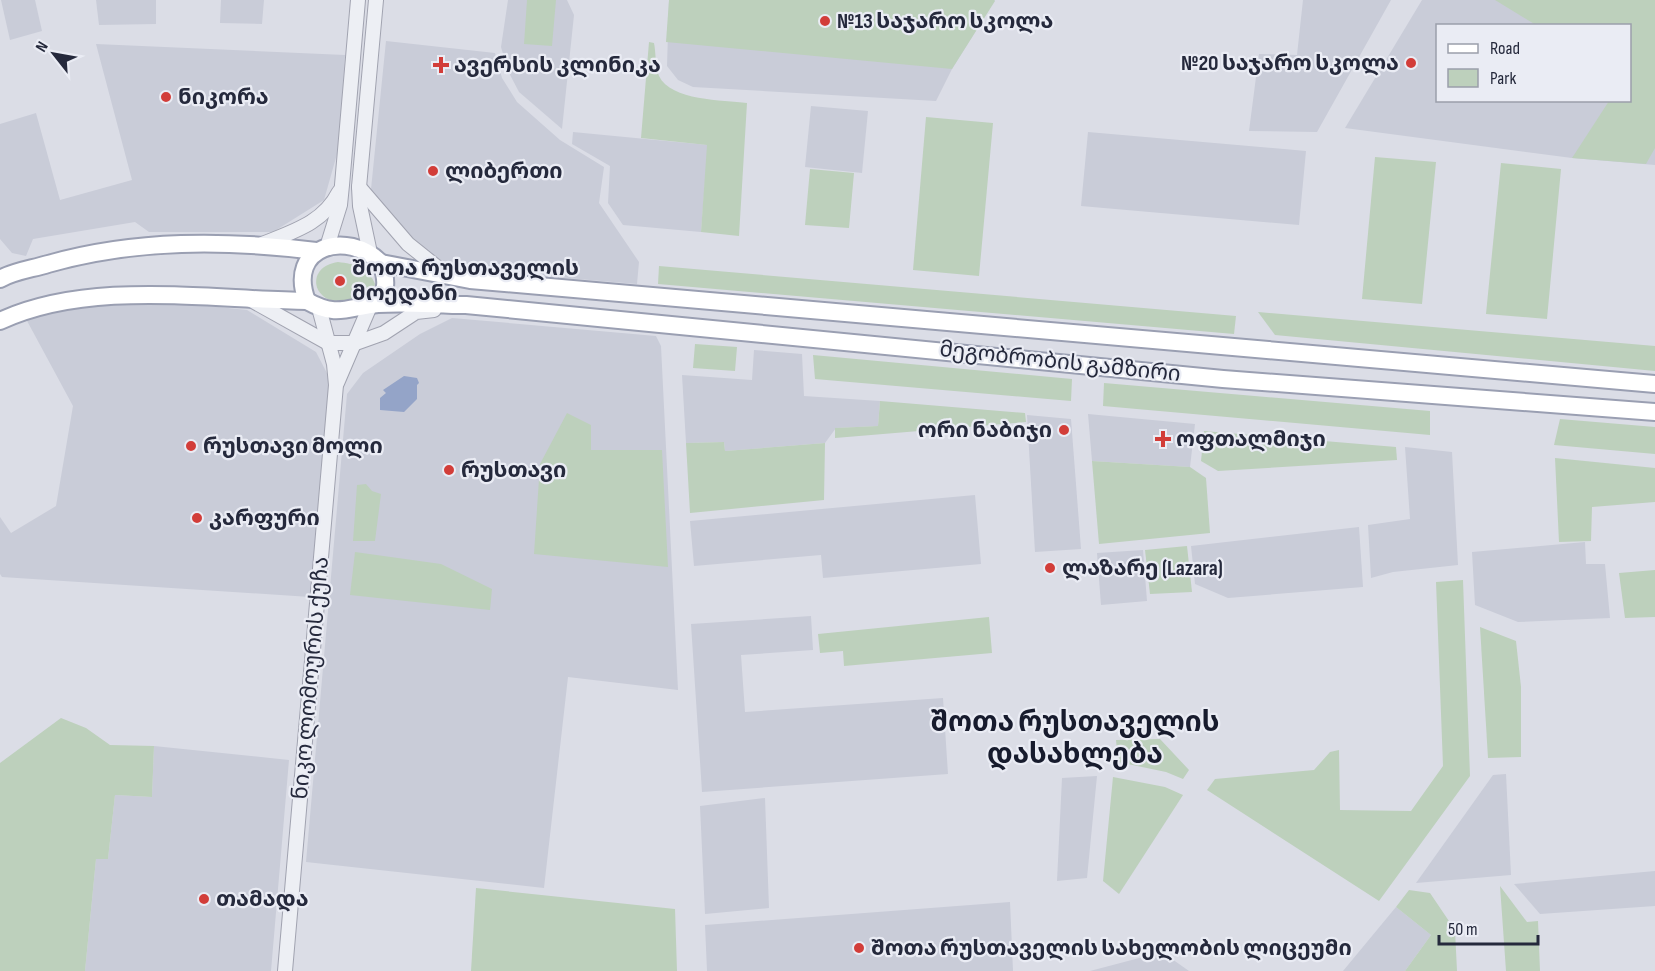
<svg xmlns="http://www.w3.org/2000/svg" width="1655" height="971" font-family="'Sofia Sans Condensed','Noto Sans Georgian',sans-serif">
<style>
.built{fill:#c9ccd8;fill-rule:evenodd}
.green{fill:#bdd0bc}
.water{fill:#94a4c8}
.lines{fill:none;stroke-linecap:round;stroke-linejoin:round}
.tertiary-casing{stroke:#a1a3b0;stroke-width:16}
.primary-casing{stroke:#9a9fb2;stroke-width:20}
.tertiary{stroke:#edeff4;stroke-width:14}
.primary{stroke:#fff;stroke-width:16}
.poi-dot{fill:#d23d39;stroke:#eaecf4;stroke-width:2}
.labels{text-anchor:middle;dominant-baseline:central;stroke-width:4.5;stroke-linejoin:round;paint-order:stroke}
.poi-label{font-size:22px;font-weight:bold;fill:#25293c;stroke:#eaecf4;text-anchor:start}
.street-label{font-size:22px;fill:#25293c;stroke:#eaecf4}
.district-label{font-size:28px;font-weight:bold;fill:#171b2d;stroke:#eaecf4}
</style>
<rect width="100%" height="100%" fill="#dbdde6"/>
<g class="built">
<path d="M1,0H35L42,31L10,40Z"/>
<path d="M96,0H156V24L99,25Z"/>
<path d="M221,0H264L262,24L220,23Z"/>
<path d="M508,0H567L574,15L562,129L519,92L508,71L501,47Z"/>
<path d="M669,0H995L952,69L936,101L693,87L678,80L667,66Z"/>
<path d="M1303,0H1391L1317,132L1249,131L1259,54L1297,55Z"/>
<path d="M1422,0H1655V165L1572,158L1345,128ZM1438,26H1630V100H1438Z"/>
<path d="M386,41L495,53L502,78L517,102L560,140L604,167L599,203L639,262L637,284L471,270L438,262L385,215L370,199Z"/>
<path d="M96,44L345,55L339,147L324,200L273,232H149L135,222L33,239L26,256L12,253L0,239V124L36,113L60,200L132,180Z"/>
<path d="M811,106L868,111L862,173L805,167Z"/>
<path d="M573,132L708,145L701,232L623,225L608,203L610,166L572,144Z"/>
<path d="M1088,132L1306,151L1299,225L1081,206Z"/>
<path d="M171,302L247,310L316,352L330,379L310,597L2,577L0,574V517L11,533L56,506L73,406L26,319L87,306Z"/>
<path d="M452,318L656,336L661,346L678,690L568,677L544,888L306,862L347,394L363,373L420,334Z"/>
<path d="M754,350L802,354L804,396L880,401L878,426L836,428L825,443L725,451L724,442L686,443L682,375L752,380Z"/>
<path d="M1088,414L1195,424L1190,467L1092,461Z"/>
<path d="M1027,415L1071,419L1081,549L1035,552Z"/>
<path d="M1405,447L1452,452L1458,565L1393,572L1371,578L1368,525L1410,519Z"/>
<path d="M975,495L981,564L823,578L821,555L694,566L690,521Z"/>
<path d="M1359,527L1363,587L1228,598L1195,584L1191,546Z"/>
<path d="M1585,542L1586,564H1605L1610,618L1518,622L1475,605L1472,552Z"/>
<path d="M1143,550L1147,601L1101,605L1097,553Z"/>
<path d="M811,616L813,650L741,655L745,712L943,698L948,774L702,792L691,624Z"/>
<path d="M154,746L289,760L271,971H85L96,859H108L115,795L152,797Z"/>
<path d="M1506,774L1511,875L1416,883L1493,775Z"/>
<path d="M1097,776L1087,878L1057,881L1062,778Z"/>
<path d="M765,798L769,908L705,914L700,806Z"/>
<path d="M1655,871V906L1540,914L1514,884Z"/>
<path d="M1010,902L1013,971H707L705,925Z"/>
<path d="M1396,907L1431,935L1405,971H1343Z"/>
<path d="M1162,952L1189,971H1090Z"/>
</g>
<g class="green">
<path d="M527,0H556L552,46L524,44Z"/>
<path d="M669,0H994L995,1L952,69L666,42Z"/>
<path d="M1495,0H1655V148L1646,164L1572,158L1609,101L1630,100V26L1536,25Z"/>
<path d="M649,42L654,43C656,52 655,67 659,76C671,101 723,100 747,103L739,236L701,232L707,145L641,138Z"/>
<path d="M926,117L993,123L979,276L913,270Z"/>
<path d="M1375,157L1436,162L1422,304L1362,299Z"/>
<path d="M1501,163L1561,169L1547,319L1486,314Z"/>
<path d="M810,169L854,173L849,228L805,225Z"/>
<path d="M338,262C355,264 368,267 375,284L370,297C312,319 300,267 338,262Z"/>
<path d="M659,266L1236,316L1234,334L658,284Z"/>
<path d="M1258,312L1655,346V371L1275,335Z"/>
<path d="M695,344L737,347L735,371L693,368Z"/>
<path d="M813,355L1072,379L1071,401L815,379Z"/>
<path d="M1104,383L1430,411V435L1103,406Z"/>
<path d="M880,401L1025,413L1026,422L835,438V428L878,426Z"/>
<path d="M567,413L591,425V450H662L668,567L534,554L540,464Z"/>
<path d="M1560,419L1655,427V454L1554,445Z"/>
<path d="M1204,431L1396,447L1397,460L1218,471L1201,461Z"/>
<path d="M724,442L725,451L825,443L824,500L690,513L686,443Z"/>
<path d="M1555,458L1655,468V502L1592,507L1591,541L1559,542Z"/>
<path d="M1092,461L1190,467L1206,478L1210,533L1099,544Z"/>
<path d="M366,484L372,491L381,494L375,541H353L357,485Z"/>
<path d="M1187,546L1192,592L1150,594L1145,550Z"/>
<path d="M355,552L441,564L492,589L490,610L350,595Z"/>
<path d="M1655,570V617L1625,618L1619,573Z"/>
<path d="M1463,580L1470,776L1379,901L1207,790L1215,779L1314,770L1330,752L1339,750L1340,810L1411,811L1443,766L1436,582Z"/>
<path d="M989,617L992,653L844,666L843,651L820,653L818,634Z"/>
<path d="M1480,627L1516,641L1521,687V757L1488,758Z"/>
<path d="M61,718L86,728L110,745L154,746L152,797L115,795L108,859H96L85,971H0V763Z"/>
<path d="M1160,739L1189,770L1183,779L1166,772L1118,762L1116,740Z"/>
<path d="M1113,777L1165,787L1183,795L1119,894L1103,881Z"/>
<path d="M1500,886L1527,922L1538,921L1540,971H1506Z"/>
<path d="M476,888L675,909L677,971H471Z"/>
<path d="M1409,890L1430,893L1455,930L1457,971H1405L1431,935L1396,907Z"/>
</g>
<path class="water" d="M404,376L417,378L419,383L417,385V399L404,412L380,410V398L386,393L383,390Z"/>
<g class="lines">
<defs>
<g id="tertiary">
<path d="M359,187L408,244L448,276"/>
<path d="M260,245C291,232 323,224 339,192"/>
<path d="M327,247L340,205L342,185L358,0"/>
<path d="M370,253L360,206L359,187L376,0"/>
<path d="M251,300L328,343H356L384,333L416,312L434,310"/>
<path d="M337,383L370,306"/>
<path d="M285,971L336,385L334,364L319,308"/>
</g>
<g id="primary">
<path d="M381,263L470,280L1655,384"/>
<path d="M0,279C14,271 32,269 48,264C136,239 226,240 316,251"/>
<path d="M307,301C286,246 347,229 381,263C387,280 388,291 375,304"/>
<path d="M0,321C91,279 209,300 307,301C337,318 348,307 378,304C407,302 437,305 466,305L1223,379L1655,412"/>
</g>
</defs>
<use href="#tertiary" class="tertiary-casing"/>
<use href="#primary" class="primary-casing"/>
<use href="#tertiary" class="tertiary"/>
<use href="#primary" class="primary"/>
</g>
<g class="poi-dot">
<circle cx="825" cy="21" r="6"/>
<circle cx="1411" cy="63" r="6"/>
<path d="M438 56h6v6h6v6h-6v6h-6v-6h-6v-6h6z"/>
<circle cx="166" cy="97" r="6"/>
<circle cx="433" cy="171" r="6"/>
<circle cx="340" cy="281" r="6"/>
<circle cx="1064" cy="430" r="6"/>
<path d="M1160 430h6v6h6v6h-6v6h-6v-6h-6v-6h6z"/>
<circle cx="191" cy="446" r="6"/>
<circle cx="449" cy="470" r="6"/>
<circle cx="197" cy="518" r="6"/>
<circle cx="1050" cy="568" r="6"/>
<circle cx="204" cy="899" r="6"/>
<circle cx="859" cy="948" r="6"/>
</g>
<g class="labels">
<g class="poi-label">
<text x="837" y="21">№13 საჯარო სკოლა</text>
<text x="1399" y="63" text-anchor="end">№20 საჯარო სკოლა</text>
<text x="454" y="65">ავერსის კლინიკა</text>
<text x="178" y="97">ნიკორა</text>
<text x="445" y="171">ლიბერთი</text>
<text x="352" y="268">შოთა რუსთაველის<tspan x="352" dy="25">მოედანი</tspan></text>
<text x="1052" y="430" text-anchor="end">ორი ნაბიჯი</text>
<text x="1176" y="439">ოფთალმიჯი</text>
<text x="203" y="446">რუსთავი მოლი</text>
<text x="461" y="470">რუსთავი</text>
<text x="209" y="518">კარფური</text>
<text x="1062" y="568">ლაზარე (Lazara)</text>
<text x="216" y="899">თამადა</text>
<text x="871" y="948">შოთა რუსთაველის სახელობის ლიცეუმი</text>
</g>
<g class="street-label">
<text transform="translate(1060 362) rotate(6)">მეგობრობის გამზირი</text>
<text transform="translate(311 678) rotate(-85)">ნიკო ლომოურის ქუჩა</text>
</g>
<g class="district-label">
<text x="1075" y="722">შოთა რუსთაველის<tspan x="1075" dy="32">დასახლება</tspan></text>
</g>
</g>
<rect x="1436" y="24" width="195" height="78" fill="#eaecf4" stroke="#9b9eaa" stroke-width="1.5"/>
<rect x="1448" y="44" width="30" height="9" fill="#ffffff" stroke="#9b9eaa" stroke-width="1.5"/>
<text x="1490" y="54" font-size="18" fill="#25293c">Road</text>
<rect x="1448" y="69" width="30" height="18" fill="#bdd0bc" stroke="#9b9eaa" stroke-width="1.5"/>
<text x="1490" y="84" font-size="18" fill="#25293c">Park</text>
<g transform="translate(54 54) rotate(301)" stroke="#eaecf4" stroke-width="4.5" paint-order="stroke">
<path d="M0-4.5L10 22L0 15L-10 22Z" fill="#25293c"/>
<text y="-9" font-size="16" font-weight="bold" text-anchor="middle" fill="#25293c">N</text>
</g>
<path d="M1439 935v9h99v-9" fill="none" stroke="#25293c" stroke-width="3"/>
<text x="1448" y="935" font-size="18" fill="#25293c" stroke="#eaecf4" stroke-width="4.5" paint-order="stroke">50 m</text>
</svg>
